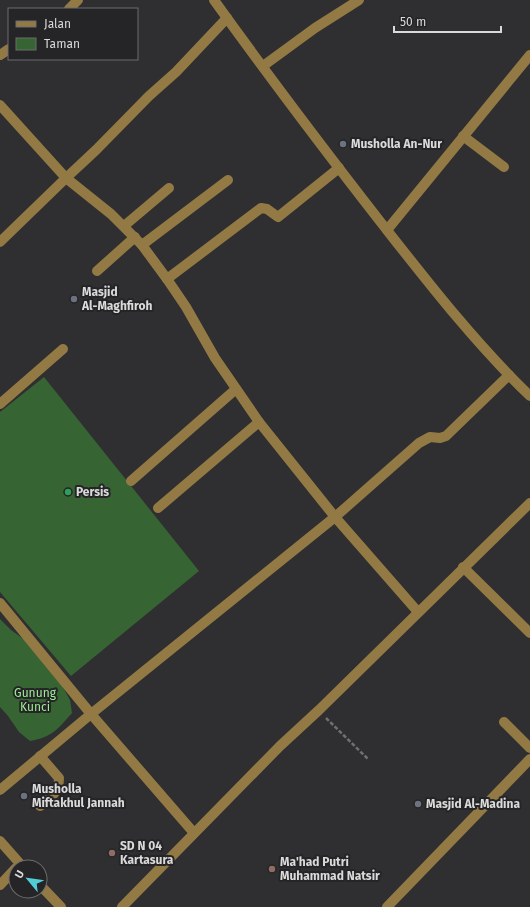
<svg xmlns="http://www.w3.org/2000/svg" width="530" height="907" font-family="'Fira Sans',sans-serif">
<style>
.green{fill:#376433}
.lines{fill:none;stroke-linecap:round;stroke-linejoin:round}
.path{stroke:#706f71;stroke-width:2.5;stroke-dasharray:4 2;stroke-linecap:butt}
.minor{stroke:#937a44;stroke-width:10}
.worship-dot{fill:#6b7280;stroke:#252426;stroke-width:1.5}
.leisure-dot{fill:#2e9e5b;stroke:#252426;stroke-width:1.5}
.education-dot{fill:#8d6e63;stroke:#252426;stroke-width:1.5}
.labels{text-anchor:middle;dominant-baseline:central;stroke-width:4;stroke-linejoin:round;paint-order:stroke}
.poi-label{font-size:12px;font-weight:bold;fill:#dadadb;stroke:#252426;text-anchor:start}
.park-label{font-size:12px;fill:#9bee94;stroke:#252426}
</style>
<rect width="100%" height="100%" fill="#2f2e30"/>
<g class="green">
<path d="M44,377L199,571L71,676L0,592V412Z"/>
<path d="M0,619L11,630L32,645L60,682L70,700L72,713C57,730 52,737 30,741L19,732L8,716L0,707Z"/>
</g>
<g class="lines">
<path class="path" d="M326,718L368,759"/>
<g class="minor">
<path d="M214,0C267,74 323,148 379,220C427,281 474,342 530,396"/>
<path d="M69,9L78,0"/>
<path d="M0,55L9,49"/>
<path d="M263,66L315,28L359,0"/>
<path d="M0,105L66,178L111,214L142,245L167,279L186,307L215,358L259,422L335,517L418,612"/>
<path d="M463,136L504,167"/>
<path d="M124,226L169,188"/>
<path d="M387,230L530,55"/>
<path d="M0,242L66,178L96,150L149,96L176,72L227,18"/>
<path d="M142,245L228,180"/>
<path d="M97,271L135,237"/>
<path d="M167,279L261,208L267,209L278,217L339,168"/>
<path d="M0,404L63,349"/>
<path d="M131,481L236,389"/>
<path d="M158,508L259,422"/>
<path d="M463,567L530,633"/>
<path d="M0,603L91,714L194,833"/>
<path d="M504,722L530,748"/>
<path d="M40,756L59,778C59,793 50,798 40,806"/>
<path d="M0,790L91,714L335,517L419,443L430,437L440,438L446,436L509,375"/>
<path d="M0,841L23,867"/>
<path d="M0,885L16,868"/>
<path d="M40,885L61,907"/>
<path d="M122,907L280,746L319,710L530,503"/>
<path d="M387,907L530,759"/>
</g>
</g>
<g class="worship-dot">
<circle cx="343" cy="144" r="4"/>
<circle cx="74" cy="299" r="4"/>
<circle cx="24" cy="796" r="4"/>
<circle cx="418" cy="804" r="4"/>
</g>
<circle class="leisure-dot" cx="68" cy="492" r="4"/>
<g class="education-dot">
<circle cx="112" cy="853" r="4"/>
<circle cx="272" cy="869" r="4"/>
</g>
<g class="labels">
<g class="poi-label">
<text x="351" y="144">Musholla An-Nur</text>
<text x="82" y="292">Masjid<tspan x="82" dy="14">Al-Maghfiroh</tspan></text>
<text x="76" y="492">Persis</text>
<text x="32" y="789">Musholla<tspan x="32" dy="14">Miftakhul Jannah</tspan></text>
<text x="426" y="804">Masjid Al-Madina</text>
<text x="120" y="846">SD N 04<tspan x="120" dy="14">Kartasura</tspan></text>
<text x="280" y="862">Ma'had Putri<tspan x="280" dy="14">Muhammad Natsir</tspan></text>
</g>
<g class="park-label">
<text x="35" y="693">Gunung<tspan x="35" dy="14">Kunci</tspan></text>
</g>
</g>
<rect x="8" y="8" width="130" height="52" fill="#252426" stroke="#6d6d6e"/>
<rect x="16" y="21" width="20" height="6" fill="#937a44" stroke="#6d6d6e"/>
<text x="44" y="28" font-size="12" fill="#dadadb">Jalan</text>
<rect x="16" y="38" width="20" height="12" fill="#376433" stroke="#6d6d6e"/>
<text x="44" y="48" font-size="12" fill="#dadadb">Taman</text>
<g transform="translate(28 879) rotate(299)"><circle r="19" fill="#252426" stroke="#6d6d6e"/>
<path d="M0-3L7 15L0 10L-7 15Z" fill="#52ccd5"/>
<text y="-6" font-size="11" font-weight="bold" text-anchor="middle" fill="#dadadb">U</text>
</g>
<path d="M394 26v6h107v-6" fill="none" stroke="#dadadb" stroke-width="2"/>
<text x="400" y="26" font-size="12" fill="#dadadb" stroke="#252426" stroke-width="3" paint-order="stroke">50 m</text>
</svg>
